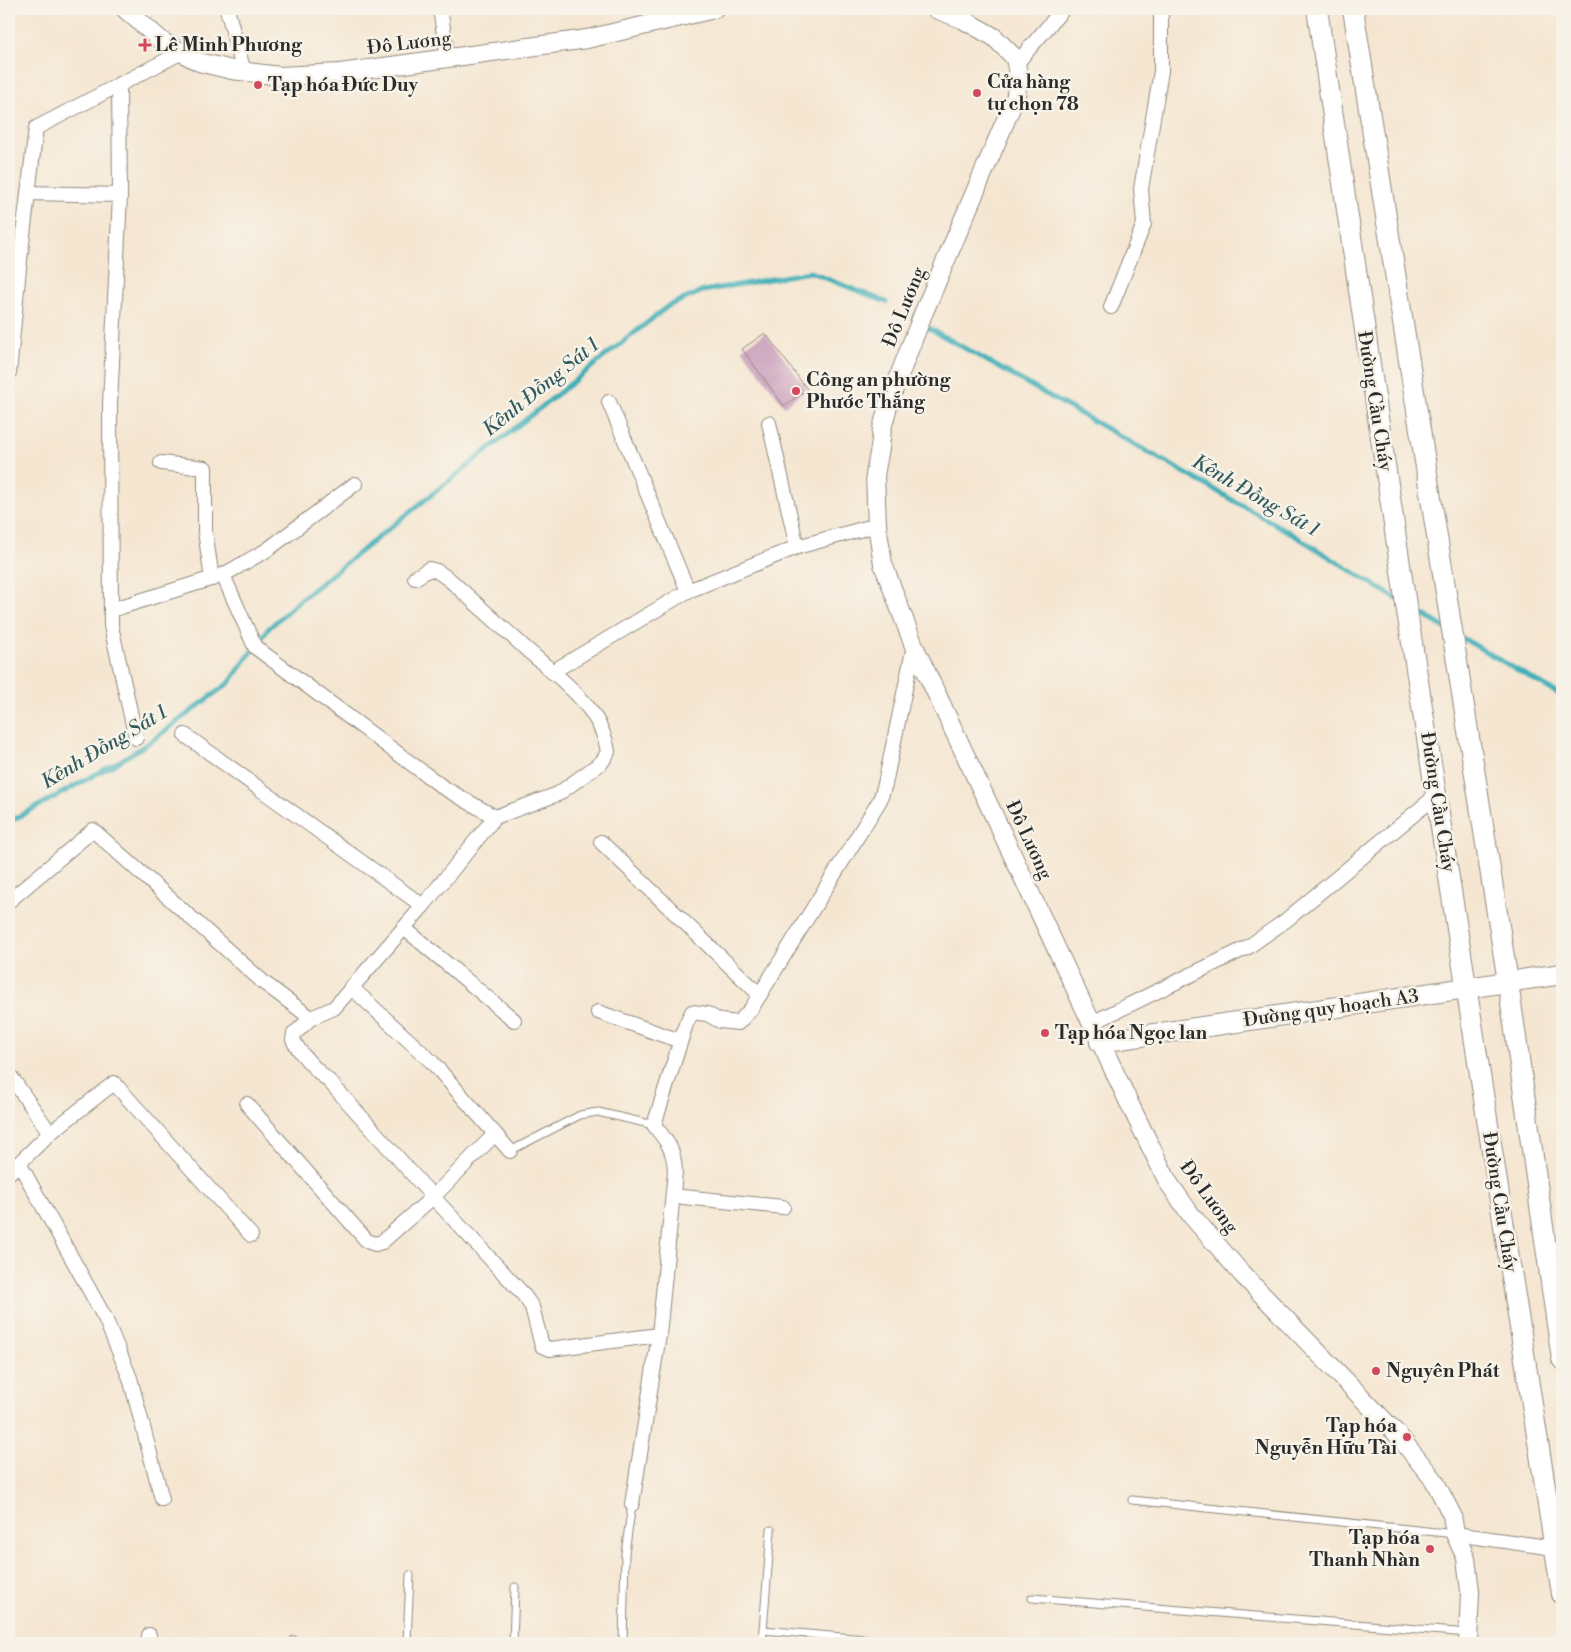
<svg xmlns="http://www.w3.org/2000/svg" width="1571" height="1652" font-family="'Libre Bodoni',serif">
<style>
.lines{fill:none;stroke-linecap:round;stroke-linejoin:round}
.stream{stroke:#3eafb8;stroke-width:5}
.building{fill:#c89bba}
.service-casing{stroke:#90887e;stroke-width:9}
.minor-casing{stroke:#90887e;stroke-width:16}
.tertiary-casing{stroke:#90887e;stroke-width:20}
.secondary-casing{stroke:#90887e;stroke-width:22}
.service{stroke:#fff;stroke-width:7}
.minor{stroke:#fff;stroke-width:14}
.tertiary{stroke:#fff;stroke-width:18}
.secondary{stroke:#fff;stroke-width:20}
.poi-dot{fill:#d1495b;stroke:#f7f3e8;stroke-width:2}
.labels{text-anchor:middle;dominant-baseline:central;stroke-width:5;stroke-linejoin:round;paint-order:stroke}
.street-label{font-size:19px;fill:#2b2b2b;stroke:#f7f3e8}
.poi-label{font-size:19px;font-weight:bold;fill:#2b2b2b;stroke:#f7f3e8;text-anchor:start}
.water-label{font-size:20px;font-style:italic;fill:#32595c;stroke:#f7f3e8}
</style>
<rect width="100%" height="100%" fill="#f7f3e8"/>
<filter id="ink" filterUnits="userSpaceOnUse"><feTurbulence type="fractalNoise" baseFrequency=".02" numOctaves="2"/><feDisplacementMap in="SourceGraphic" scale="10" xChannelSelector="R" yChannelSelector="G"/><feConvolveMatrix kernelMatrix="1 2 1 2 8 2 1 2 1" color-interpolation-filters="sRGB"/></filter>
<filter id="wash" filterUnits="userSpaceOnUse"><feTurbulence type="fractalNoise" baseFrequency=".0096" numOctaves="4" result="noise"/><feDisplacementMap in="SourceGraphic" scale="20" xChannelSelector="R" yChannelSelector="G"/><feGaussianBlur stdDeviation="1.12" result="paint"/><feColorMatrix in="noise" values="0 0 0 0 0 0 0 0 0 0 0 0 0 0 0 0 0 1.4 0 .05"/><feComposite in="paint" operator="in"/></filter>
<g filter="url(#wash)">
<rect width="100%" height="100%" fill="#f5e6d1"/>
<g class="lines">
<g class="stream">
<path d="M929,328L1289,532L1400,601"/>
<path d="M1412,608L1445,628"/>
<path d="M1459,636L1562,696"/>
<path d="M259,642L269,628L301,599L668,306L703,291L810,272L886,302"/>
<path d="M9,822L120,761L153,740L230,682L252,651"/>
</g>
</g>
<g id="blocks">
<path class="building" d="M765,333L807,389L784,406L742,349Z"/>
</g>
</g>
<g filter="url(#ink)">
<use href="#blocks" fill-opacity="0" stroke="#90887e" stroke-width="1"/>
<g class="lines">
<defs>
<g id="service">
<path d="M9,268H19"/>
<path d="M510,1151L580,1115L598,1112L654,1125"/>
<path d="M1132,1500L1455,1534"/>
<path d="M1032,1598L1468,1633"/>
<path d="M763,1630L909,1643"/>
<path d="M294,1643V1640"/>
<path d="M407,1643L410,1575"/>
<path d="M513,1643L515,1587"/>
<path d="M623,1643L625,1553L632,1504"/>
<path d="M762,1643L771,1530"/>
</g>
<g id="minor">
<path d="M227,9L244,72"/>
<path d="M440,9L448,59"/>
<path d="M1016,64L1063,9"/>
<path d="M119,84L120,195"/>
<path d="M28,193L120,195L110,404L111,626L136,738"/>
<path d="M1111,307L1144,224L1141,189L1161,71V9"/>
<path d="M9,373L19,268L36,128L182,52"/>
<path d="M609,402L688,591"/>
<path d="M769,423L797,547"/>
<path d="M161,463L205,468V531L212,579"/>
<path d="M223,575L255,647L444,788L495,817"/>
<path d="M415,578L429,569L437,571L450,580C474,602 499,624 524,647C556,676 601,705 608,752L602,762L558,794L495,817L423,906L334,1008L311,1018L294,1034L293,1040C301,1055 316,1070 329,1081L433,1197L523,1294L532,1307L542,1346L550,1349L659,1335"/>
<path d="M111,610L223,575L267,550L355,484"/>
<path d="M552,672L688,591L797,547L877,525"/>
<path d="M185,735L423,906"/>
<path d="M601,842L760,995"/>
<path d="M9,901L93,830L263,982L311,1018"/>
<path d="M404,928L514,1020"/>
<path d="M351,987L432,1062L510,1151"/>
<path d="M598,1012L680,1041"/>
<path d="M1092,1023L1248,947L1285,921L1437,795"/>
<path d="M9,1074L50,1133"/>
<path d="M247,1104L367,1241L375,1244L382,1242L433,1197L495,1134"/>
<path d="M19,1163L105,1318L130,1378L162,1499"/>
<path d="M9,1173L50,1133L114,1083L251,1235"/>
<path d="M673,1196L783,1207"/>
<path d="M632,1504L659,1335L675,1172C674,1149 668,1143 654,1125L686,1024L692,1012L707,1014L720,1021L738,1023L751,1009L880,800L885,784L914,646"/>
<path d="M1455,1534L1554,1548"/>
<path d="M149,1635V1643"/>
</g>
<g id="tertiary">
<path d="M125,9L163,42L199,62L232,70L280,76L340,73L587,39L714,9"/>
<path d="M936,9L962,19L994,37L1015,58L1018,74L1016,96L923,314L889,402L882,429L880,448L875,475L877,525L883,564L914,646L1131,1107L1168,1182L1191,1215L1242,1274L1397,1434L1434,1480L1452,1515L1455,1534L1466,1558L1470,1591L1468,1643"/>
</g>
<g id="secondary">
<path d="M1317,9L1406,605L1562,1594"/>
<path d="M1353,9L1508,982L1562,1359"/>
<path d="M1100,1042L1562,974"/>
</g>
</defs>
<use href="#service" class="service-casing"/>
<use href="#minor" class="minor-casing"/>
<use href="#tertiary" class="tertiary-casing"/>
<use href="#secondary" class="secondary-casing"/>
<use href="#service" class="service"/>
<use href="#minor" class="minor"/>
<use href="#tertiary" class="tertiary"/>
<use href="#secondary" class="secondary"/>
</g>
</g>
<g class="poi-dot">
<path d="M142.5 37.5h5v5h5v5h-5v5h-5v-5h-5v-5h5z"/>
<circle cx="258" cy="85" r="5"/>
<circle cx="977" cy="93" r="5"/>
<circle cx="796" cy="391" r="5"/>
<circle cx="1045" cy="1033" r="5"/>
<circle cx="1376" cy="1371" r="5"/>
<circle cx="1407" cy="1437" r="5"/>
<circle cx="1430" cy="1549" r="5"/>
</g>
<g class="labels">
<g class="street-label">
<text transform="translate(409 43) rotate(-7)">Đô Lương</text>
<text transform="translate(904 307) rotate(-68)">Đô Lương</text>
<text transform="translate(1375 401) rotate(81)">Đường Cầu Cháy</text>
<text transform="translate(1438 802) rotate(81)">Đường Cầu Cháy</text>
<text transform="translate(1029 840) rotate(65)">Đô Lương</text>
<text transform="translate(1331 1008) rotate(-8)">Đường quy hoạch A3</text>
<text transform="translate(1209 1197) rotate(54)">Đô Lương</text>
<text transform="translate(1500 1202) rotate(81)">Đường Cầu Cháy</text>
</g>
<g class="poi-label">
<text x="155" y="45">Lê Minh Phương</text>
<text x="987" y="82">Cửa hàng<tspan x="987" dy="22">tự chọn 78</tspan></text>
<text x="268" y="85">Tạp hóa Đức Duy</text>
<text x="806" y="380">Công an phường<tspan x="806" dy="22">Phước Thắng</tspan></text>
<text x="1055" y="1033">Tạp hóa Ngọc lan</text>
<text x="1386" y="1371">Nguyên Phát</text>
<text x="1397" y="1426" text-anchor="end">Tạp hóa<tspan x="1397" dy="22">Nguyễn Hữu Tài</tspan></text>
<text x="1420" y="1538" text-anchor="end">Tạp hóa<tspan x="1420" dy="22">Thanh Nhàn</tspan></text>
</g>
<g class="water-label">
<text transform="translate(541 388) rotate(-39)">Kênh Đồng Sát 1</text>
<text transform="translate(1255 496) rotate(30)">Kênh Đồng Sát 1</text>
<text transform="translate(104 748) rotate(-31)">Kênh Đồng Sát 1</text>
</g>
</g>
<rect width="1571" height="1652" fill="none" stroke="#f7f3e8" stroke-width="30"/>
</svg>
